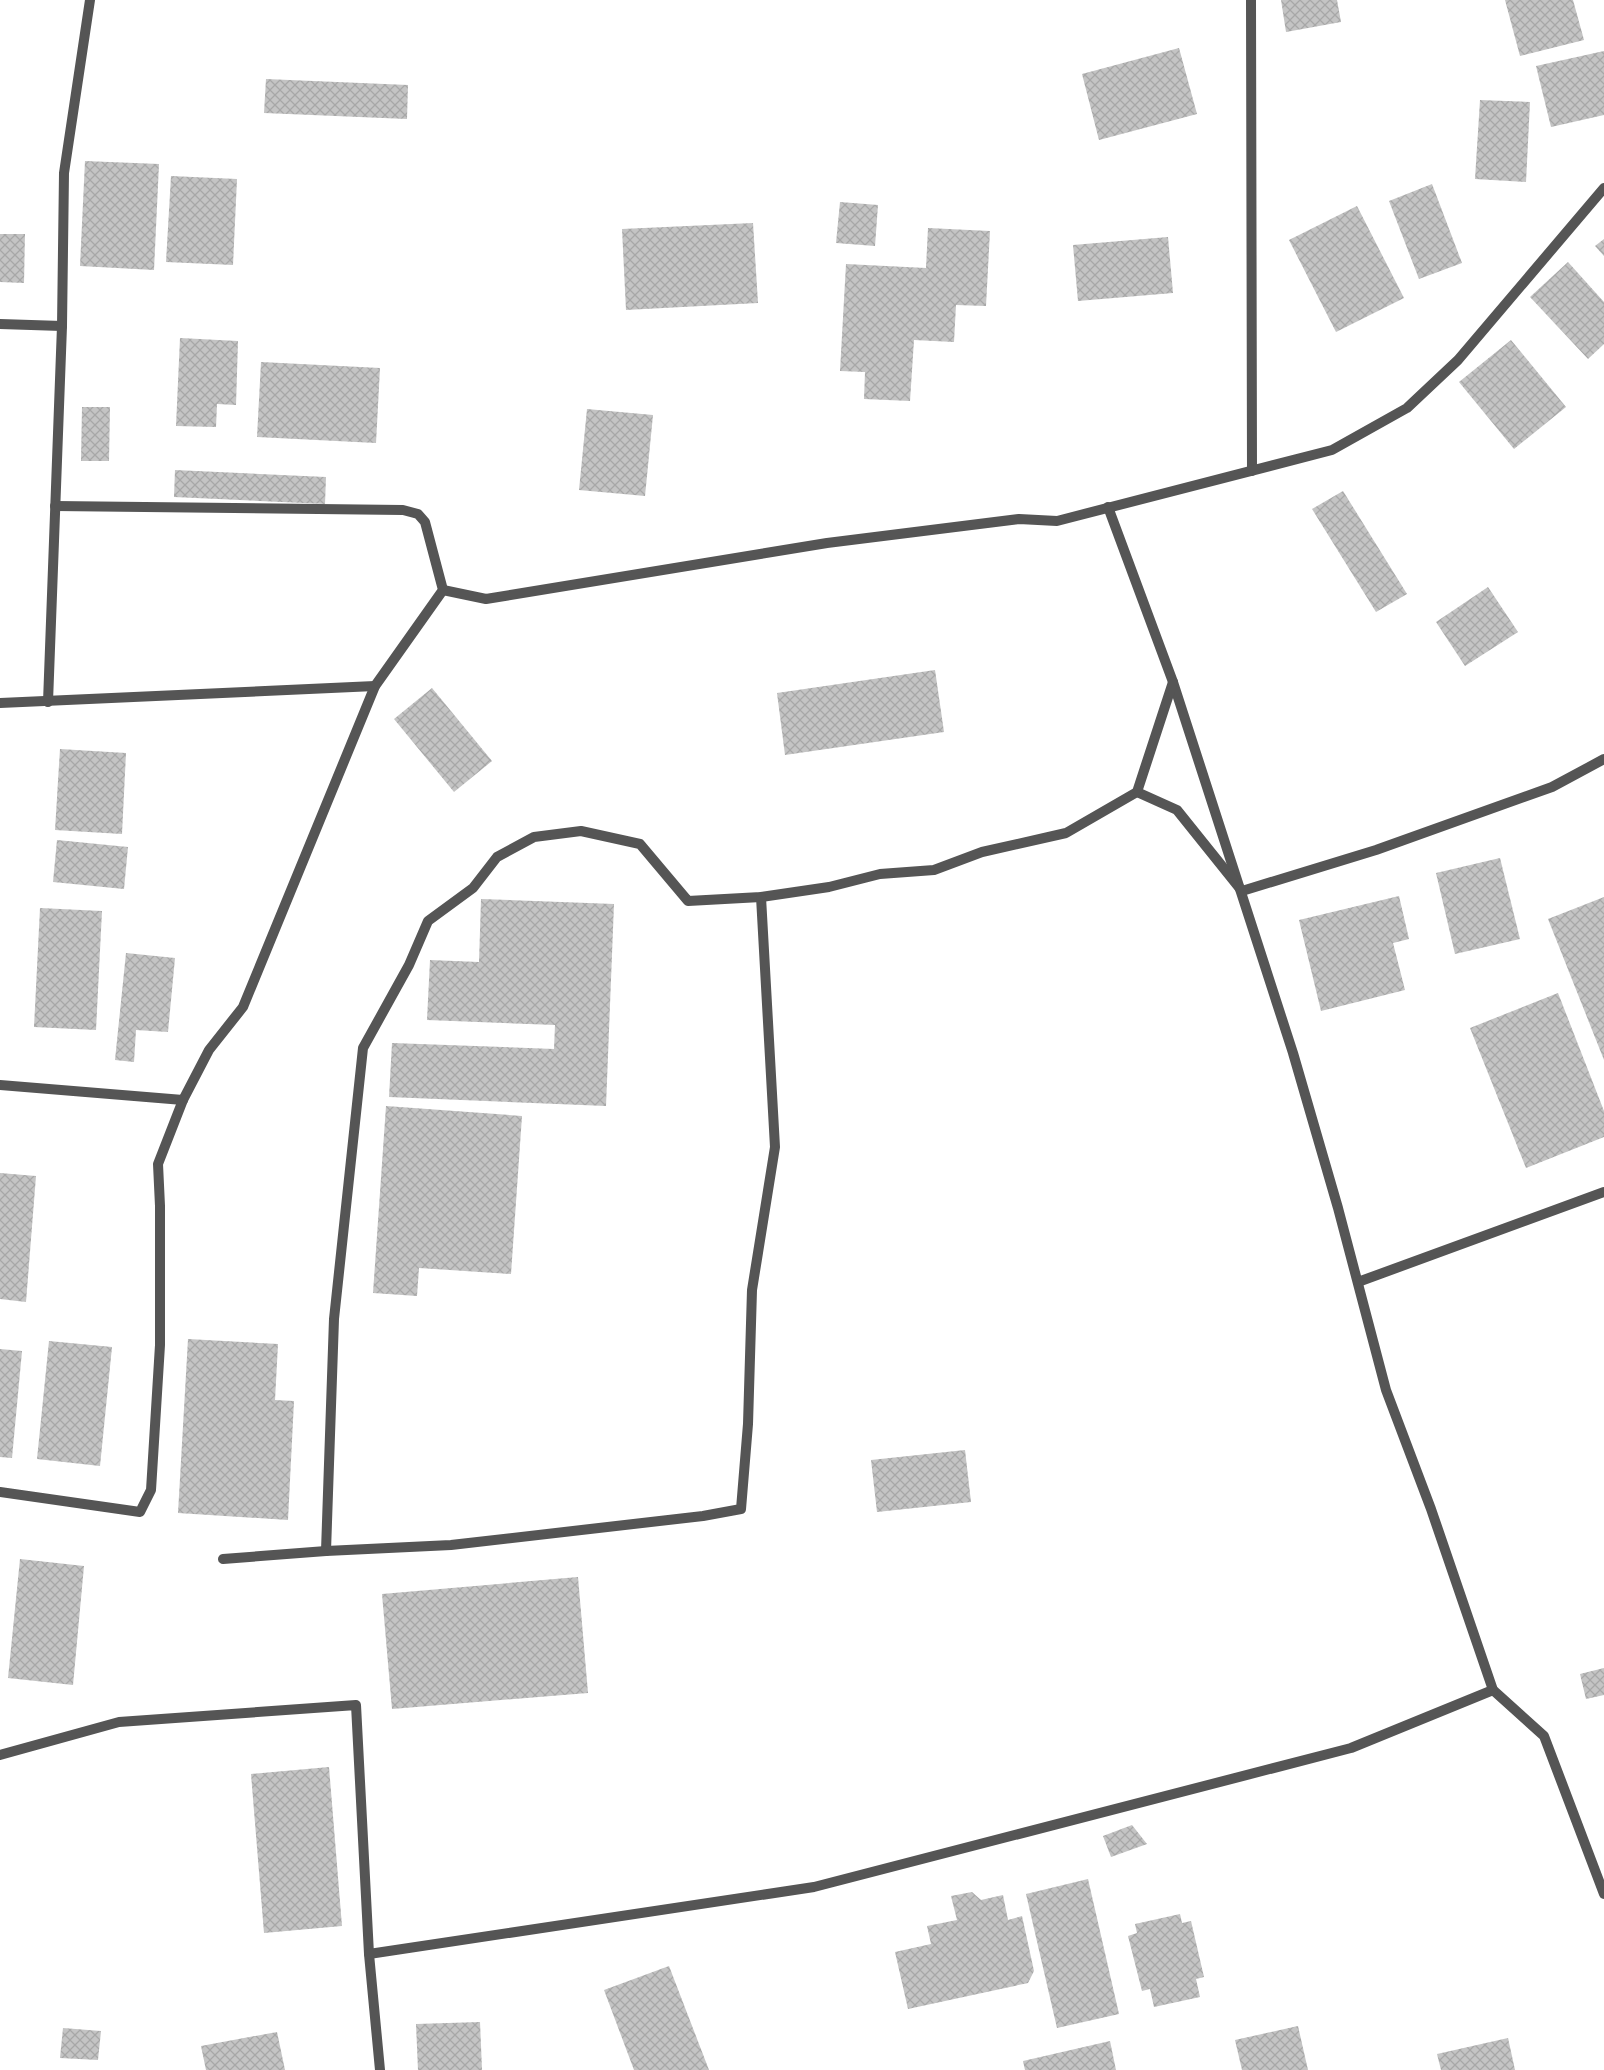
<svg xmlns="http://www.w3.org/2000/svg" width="1604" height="2070" font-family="'PT Sans Narrow',sans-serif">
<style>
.building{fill:url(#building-cross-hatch)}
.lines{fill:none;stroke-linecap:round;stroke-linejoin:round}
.street{stroke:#555;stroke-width:10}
</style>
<defs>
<pattern id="building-cross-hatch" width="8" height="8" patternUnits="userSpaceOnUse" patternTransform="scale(1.25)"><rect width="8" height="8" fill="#c4c4c4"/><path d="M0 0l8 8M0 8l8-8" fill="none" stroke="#a7a7a7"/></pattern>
</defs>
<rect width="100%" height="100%" fill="#fff"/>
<g class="building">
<path d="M1281,0H1337L1341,22L1286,32Z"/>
<path d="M1505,0H1573L1584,40L1520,56Z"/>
<path d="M1179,48L1197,114L1099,140L1082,74Z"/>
<path d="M1604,51V115L1551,127L1536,66Z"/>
<path d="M266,79L408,85L407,119L264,113Z"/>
<path d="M1480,100L1530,102L1526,182L1475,179Z"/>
<path d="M85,161L159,164L154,270L80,266Z"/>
<path d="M171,176L237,179L233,265L166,262Z"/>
<path d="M1432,184L1462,263L1419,279L1389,201Z"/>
<path d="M840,202L878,205L875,246L836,243Z"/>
<path d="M1357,206L1404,298L1336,332L1289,240Z"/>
<path d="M753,223L758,303L626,310L622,229Z"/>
<path d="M928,228L990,231L986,306L956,305L954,342L914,340L910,401L864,399L865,372L840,371L846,264L926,268Z"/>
<path d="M0,234H25L24,283L0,282Z"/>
<path d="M1168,237L1173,293L1078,301L1073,245Z"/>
<path d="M1604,239V256L1595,246Z"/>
<path d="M1568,262L1604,302V344L1588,359L1530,297Z"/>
<path d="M180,338L238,341L236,405L217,404L216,427L176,426Z"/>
<path d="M1511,340L1566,407L1514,449L1459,382Z"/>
<path d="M261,362L380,368L376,443L257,437Z"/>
<path d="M82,407H110L109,461H81Z"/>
<path d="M587,409L653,415L645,496L579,490Z"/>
<path d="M175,470L326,477L325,504L174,497Z"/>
<path d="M1343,491L1407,594L1376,612L1312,509Z"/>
<path d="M1488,587L1518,632L1465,666L1436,622Z"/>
<path d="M935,670L944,732L785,755L777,693Z"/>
<path d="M432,688L492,761L454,792L394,719Z"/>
<path d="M60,749L126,753L122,834L55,830Z"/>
<path d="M57,840L128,847L124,889L53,882Z"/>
<path d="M1500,858L1520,939L1455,954L1436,873Z"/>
<path d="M1399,896L1409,939L1393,943L1405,990L1321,1011L1299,920Z"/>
<path d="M1604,897V1060L1548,919Z"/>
<path d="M481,899L614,904L606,1106L389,1097L392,1043L554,1049L555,1025L427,1020L430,960L479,962Z"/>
<path d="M40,908L102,911L96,1030L34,1027Z"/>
<path d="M126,953L175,958L168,1032L136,1030L134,1062L115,1060Z"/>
<path d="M1558,993L1604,1111V1137L1526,1168L1470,1028Z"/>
<path d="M386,1106L522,1116L511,1274L419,1268L417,1296L373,1293Z"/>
<path d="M0,1173L36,1176L26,1302L0,1299Z"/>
<path d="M188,1339L278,1344L275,1400L294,1401L288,1520L178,1513Z"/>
<path d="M49,1341L112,1347L100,1466L37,1459Z"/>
<path d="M0,1349L22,1351L12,1458L0,1457Z"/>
<path d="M965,1450L971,1502L877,1512L871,1460Z"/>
<path d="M20,1559L84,1566L73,1685L8,1678Z"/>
<path d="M578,1577L588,1693L392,1709L382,1594Z"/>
<path d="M1604,1668V1695L1586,1699L1580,1674Z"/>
<path d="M329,1767L342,1926L264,1933L251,1774Z"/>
<path d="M1132,1825L1147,1844L1111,1857L1103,1836Z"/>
<path d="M1088,1879L1119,2014L1057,2028L1026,1894Z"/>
<path d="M972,1892L981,1900L1003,1895L1008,1920L1022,1916L1034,1971L1028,1983L908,2009L895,1952L931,1944L927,1926L957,1920L951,1896Z"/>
<path d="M1180,1914L1182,1923L1191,1921L1204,1977L1196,1979L1200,1997L1154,2007L1150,1989L1142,1991L1128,1936L1137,1933L1135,1924Z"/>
<path d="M669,1966L709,2070H634L604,1990Z"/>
<path d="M480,2022L482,2070H418L416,2024Z"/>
<path d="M1298,2026L1308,2070H1242L1235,2040Z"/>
<path d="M63,2028L101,2031L98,2060L60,2058Z"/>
<path d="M277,2032L285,2070H206L201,2046Z"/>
<path d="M1508,2038L1515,2070H1441L1437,2054Z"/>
<path d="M1110,2041L1116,2070H1025L1023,2061Z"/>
</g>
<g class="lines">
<g class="street">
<path d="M1251,0L1252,471"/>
<path d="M0,324L62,326"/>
<path d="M1108,507L1173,682L1293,1053L1338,1208L1386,1390L1431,1509L1493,1690L1544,1736L1604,1894"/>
<path d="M443,590L486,599L827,543L1019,519L1057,521L1332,450L1407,408L1458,360L1604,188"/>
<path d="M48,702L62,326L64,173L90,0"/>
<path d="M0,703L375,686"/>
<path d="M1137,792L1177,810L1242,891L1376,850L1552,787L1604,759"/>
<path d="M0,1085L183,1100"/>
<path d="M1358,1282L1604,1192"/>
<path d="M0,1492L140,1512L151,1490L160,1345V1206L158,1164L183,1100L209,1050L243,1007L375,686L443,590L425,522L418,514L403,510L55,506"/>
<path d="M326,1551L334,1319L363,1048L409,965L428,921L473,888L497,857L534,837L581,831L640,844L688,901L761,897L829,887L880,874L934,870L982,852L1066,833L1137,792L1173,682"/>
<path d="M223,1559L326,1551L451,1545L703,1516L741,1509L748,1424L752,1290L775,1147L761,897"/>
<path d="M0,1755L119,1722L356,1705L369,1954L380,2070"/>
<path d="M369,1954L814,1887L1351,1748L1493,1690"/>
</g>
</g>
</svg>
